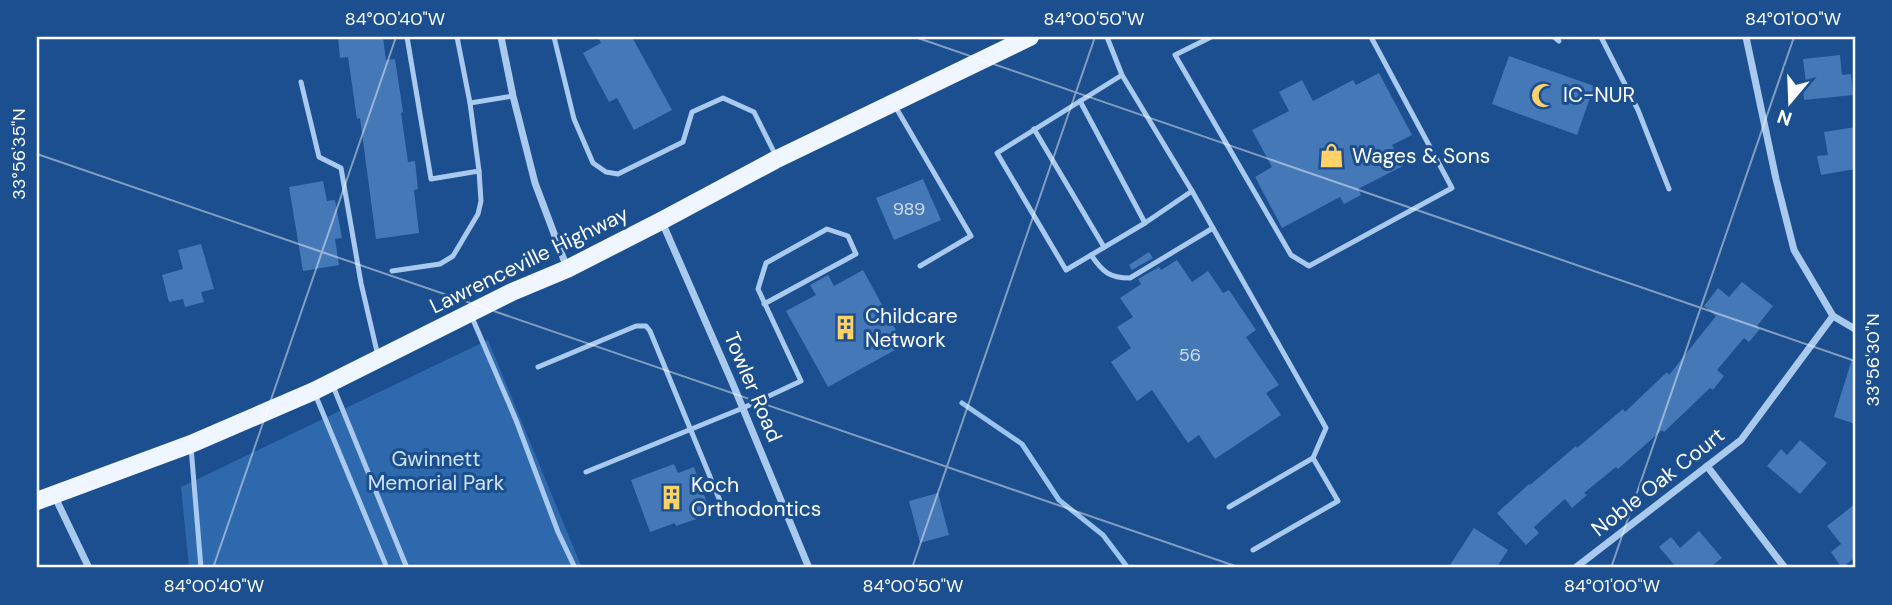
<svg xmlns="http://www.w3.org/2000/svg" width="1892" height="605" font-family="'DM Sans',sans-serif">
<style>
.green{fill:#2e69ad}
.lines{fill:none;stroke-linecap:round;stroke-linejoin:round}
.stream{stroke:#9cc4f0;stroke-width:5}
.building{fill:#4478b7}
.lane{stroke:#a9c9ee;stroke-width:5}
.street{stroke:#a9c9ee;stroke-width:7}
.primary{stroke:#f0f6ff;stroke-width:18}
.ticks{fill:none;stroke:#fff;stroke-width:2;stroke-opacity:0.45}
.labels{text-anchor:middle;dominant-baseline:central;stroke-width:6;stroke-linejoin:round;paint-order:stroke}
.number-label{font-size:18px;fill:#d0dded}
.poi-label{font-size:21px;fill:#fff;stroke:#1b4f8f;text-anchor:start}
.street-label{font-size:21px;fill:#fff;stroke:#1b4f8f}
.park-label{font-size:21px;fill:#cfe3fa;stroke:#1b4f8f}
.neatline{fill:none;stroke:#fff;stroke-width:2.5}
.ticks-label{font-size:18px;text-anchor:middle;fill:#fff}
</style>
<rect width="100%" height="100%" fill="#1b4f8f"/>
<path class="green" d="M488,340L582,568H189L181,487Z"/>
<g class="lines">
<path class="stream" d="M962,403L1022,444L1059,500L1103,535L1128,568"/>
</g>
<g class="building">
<path d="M338,37H383L386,60L395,59L403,112L401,113L408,162L415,161L418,189L414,190L419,233L376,239L360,118L357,119L348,57L340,58Z"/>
<path d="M598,37H632L672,110L634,130L617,98L609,102L583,53L601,43Z"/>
<path d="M1840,55L1842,75L1851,74L1853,95L1804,100L1803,84L1806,83L1803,59Z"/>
<path d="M1509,56L1594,86L1577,135L1492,104Z"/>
<path d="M1379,73L1412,135L1392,145L1403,166L1358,189L1361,195L1344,204L1340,197L1282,228L1255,177L1272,167L1252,130L1289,111L1279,92L1302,80L1313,101L1353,80L1356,85Z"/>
<path d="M1855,127V169L1821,175L1817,156L1828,155L1824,132Z"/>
<path d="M923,179L941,220L894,240L876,198Z"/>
<path d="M323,181L327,201L335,200L342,238L335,239L339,265L303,271L289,187Z"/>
<path d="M201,244L214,289L201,292L204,302L185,307L183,299L169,302L162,275L183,269L178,250Z"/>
<path d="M1149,252L1153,258L1132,270L1129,265Z"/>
<path d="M1177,260L1192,282L1208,271L1223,293L1229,290L1256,330L1246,337L1279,385L1266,393L1281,415L1215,459L1199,435L1188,443L1152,390L1137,401L1111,362L1131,348L1117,327L1133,317L1120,298L1141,284L1138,279L1159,267L1161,270Z"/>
<path d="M863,270L904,345L828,387L786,311L816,295L810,285L828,275L834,286Z"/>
<path d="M1742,282L1773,306L1757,326L1760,329L1749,342L1744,338L1717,370L1724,376L1713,390L1710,388L1664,432L1662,430L1618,469L1616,467L1584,493L1587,495L1572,508L1565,499L1534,527L1539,533L1526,545L1497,513L1529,484L1530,485L1576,446L1577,448L1623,409L1625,412L1667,372L1669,375L1716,316L1704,306L1718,288L1729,297Z"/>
<path d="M1852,359H1855V424L1834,417Z"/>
<path d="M1800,440L1827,463L1800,494L1767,466L1781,449L1787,455Z"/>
<path d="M674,464L678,473L694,467L711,514L676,526L675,523L650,532L631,480Z"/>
<path d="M938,493L949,535L920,543L909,501Z"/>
<path d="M1855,504V561L1853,559L1842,568L1831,552L1841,544L1827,526Z"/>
<path d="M1474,528L1508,550L1496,568H1448Z"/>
<path d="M1699,531L1722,558L1709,568H1677L1659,547L1671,537L1680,548Z"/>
</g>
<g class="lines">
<g class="lane">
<path d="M407,37L431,179L479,171L470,103L457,37"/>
<path d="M554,37L574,119L593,163L606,172L618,174L683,142L692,112L723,98L754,112L776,156"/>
<path d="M1107,37L1122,75L1192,191L1145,223L1066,270L997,153L1122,75"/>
<path d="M1211,37L1175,55L1291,255L1309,266L1452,188L1371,37"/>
<path d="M1554,37L1559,41"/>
<path d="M1601,37L1638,110L1669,189"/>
<path d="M301,82L319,157L341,168L361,283L378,356"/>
<path d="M1080,101L1145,223"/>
<path d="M470,103L513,96"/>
<path d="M895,106L971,236L920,266"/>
<path d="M1034,129L1104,247"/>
<path d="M1192,191L1326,428L1313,458L1338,501L1253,550"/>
<path d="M1091,255C1103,272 1109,278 1130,278L1213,228"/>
<path d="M392,271L440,264L453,256L478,214L481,201L479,171"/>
<path d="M471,315L516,420L558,532L575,568"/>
<path d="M538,367L636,326H646L650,331L720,501"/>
<path d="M333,386L407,568"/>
<path d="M315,394L387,568"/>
<path d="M191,447L201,568"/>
<path d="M586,472L743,408L801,381L758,289L766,263L827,229L848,236L856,254L764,304"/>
<path d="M1229,507L1313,458"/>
</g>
<g class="street">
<path d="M501,37L513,96L535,183L567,268"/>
<path d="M1746,37L1776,179L1794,250L1833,316L1855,329"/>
<path d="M662,222L732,382L809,568"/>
<path d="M1707,466L1785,568"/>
<path d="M54,495L89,568"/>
<path d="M1575,568L1741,440L1833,316"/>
</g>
<path class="primary" d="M37,501L191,444L314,391L512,292L567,269L661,221L775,160L1030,37"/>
</g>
<path class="ticks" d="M915,37L1855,361M37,154L1241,568M213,568L396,37M912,568L1095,37M1611,568L1794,37"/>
<defs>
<symbol id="mosque-bare" viewBox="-9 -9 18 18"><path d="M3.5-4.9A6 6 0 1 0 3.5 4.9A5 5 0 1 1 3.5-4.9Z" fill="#ffd166" stroke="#1b4f8f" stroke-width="2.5" paint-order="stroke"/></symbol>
<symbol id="shop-bare" viewBox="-9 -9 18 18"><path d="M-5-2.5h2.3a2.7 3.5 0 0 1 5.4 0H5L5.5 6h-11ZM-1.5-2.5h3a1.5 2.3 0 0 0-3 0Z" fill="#ffd166" stroke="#1b4f8f" stroke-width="2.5" paint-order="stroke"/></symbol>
<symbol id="building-bare" viewBox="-9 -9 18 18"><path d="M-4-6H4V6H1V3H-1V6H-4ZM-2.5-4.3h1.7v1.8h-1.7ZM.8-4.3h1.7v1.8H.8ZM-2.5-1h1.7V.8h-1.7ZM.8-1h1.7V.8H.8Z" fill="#ffd166" stroke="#1b4f8f" stroke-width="2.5" paint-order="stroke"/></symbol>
</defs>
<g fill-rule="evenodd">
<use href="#mosque-bare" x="1526" y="78" width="35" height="35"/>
<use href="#shop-bare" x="1314" y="138" width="35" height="35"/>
<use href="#building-bare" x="828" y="310" width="35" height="35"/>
<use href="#building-bare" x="654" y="480" width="35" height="35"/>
</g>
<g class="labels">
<g class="number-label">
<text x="909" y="209">989</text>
<text x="1190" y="355">56</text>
</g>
<g class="poi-label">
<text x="1563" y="95">IC-NUR</text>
<text x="1352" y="156">Wages &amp; Sons</text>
<text x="865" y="316">Childcare<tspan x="865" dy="24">Network</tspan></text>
<text x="691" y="485">Koch<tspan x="691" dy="24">Orthodontics</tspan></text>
</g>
<g class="street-label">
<text transform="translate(529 260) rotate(-26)">Lawrenceville Highway</text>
<text transform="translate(753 387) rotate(67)">Towler Road</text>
<text transform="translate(1658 482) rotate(-38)">Noble Oak Court</text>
</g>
<g class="park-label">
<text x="436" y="459">Gwinnett<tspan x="436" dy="24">Memorial Park</tspan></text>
</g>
</g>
<rect width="1892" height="605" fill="none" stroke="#1b4f8f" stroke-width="77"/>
<g transform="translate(1790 102) rotate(199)" stroke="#1b4f8f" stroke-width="5" paint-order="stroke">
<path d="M0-5L12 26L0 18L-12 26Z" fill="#ffffff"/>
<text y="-10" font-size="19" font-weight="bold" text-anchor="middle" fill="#ffffff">N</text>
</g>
<rect x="38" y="38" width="1816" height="528" class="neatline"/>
<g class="ticks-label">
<text x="395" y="25">84°00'40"W</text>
<text x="1094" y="25">84°00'50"W</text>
<text x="1793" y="25">84°01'00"W</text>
<text transform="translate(19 154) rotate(-90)" y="6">33°56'35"N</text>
<text transform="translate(1873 360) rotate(-90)" y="6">33°56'30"N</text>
<text x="214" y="592">84°00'40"W</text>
<text x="913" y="592">84°00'50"W</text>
<text x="1612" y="592">84°01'00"W</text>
</g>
</svg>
